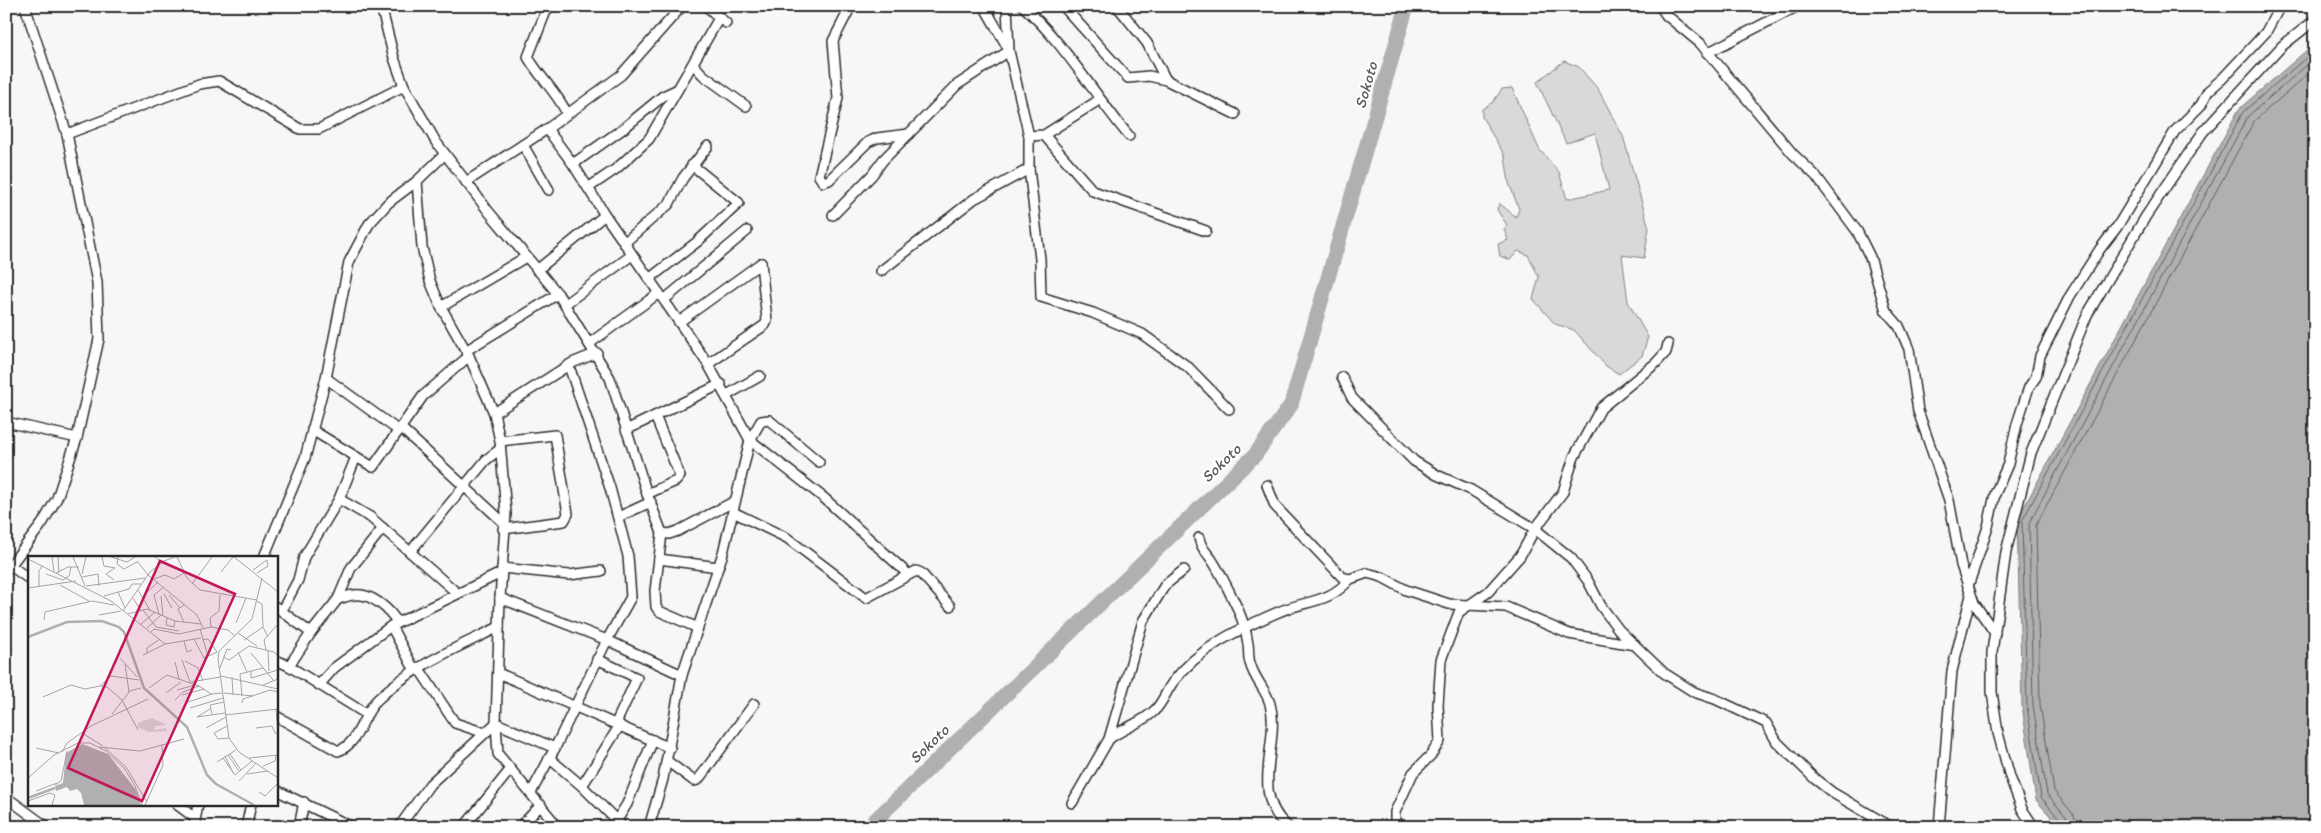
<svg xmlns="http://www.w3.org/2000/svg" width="2321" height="833" font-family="Itim,sans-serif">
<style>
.green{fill:#d9d9d9;stroke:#828282}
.water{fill:#b0b0b0;stroke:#7b7b7b}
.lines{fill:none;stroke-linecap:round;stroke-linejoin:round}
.shore{stroke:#606060;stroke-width:1}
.river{stroke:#b0b0b0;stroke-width:15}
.minor-casing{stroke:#2b2b2b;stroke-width:12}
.minor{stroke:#fff;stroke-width:9}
.labels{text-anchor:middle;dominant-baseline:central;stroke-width:4;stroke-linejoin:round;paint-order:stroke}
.water-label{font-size:16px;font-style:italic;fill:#5a5a5a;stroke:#fff}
.inset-river{fill:none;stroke:#b0b0b0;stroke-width:2.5}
.inset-road{fill:none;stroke:#a5a5a5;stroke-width:1}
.view{fill:#c2185b;fill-opacity:0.15;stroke:#c2185b;stroke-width:2.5}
.inset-edge{fill:none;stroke:#2b2b2b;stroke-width:2.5}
</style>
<rect width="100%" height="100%" fill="#f7f7f7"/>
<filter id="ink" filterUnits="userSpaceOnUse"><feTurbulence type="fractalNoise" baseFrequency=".02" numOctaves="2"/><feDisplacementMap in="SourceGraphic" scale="10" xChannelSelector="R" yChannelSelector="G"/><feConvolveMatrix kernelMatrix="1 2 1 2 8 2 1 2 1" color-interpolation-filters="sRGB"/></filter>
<g filter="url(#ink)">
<path class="green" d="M1564,61L1579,67L1598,89L1623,136L1649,228L1644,258L1622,255L1628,302L1648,337L1642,356L1619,374L1606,366L1574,330L1555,324L1533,299L1539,277L1528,255L1518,251L1510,260L1500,256L1498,244L1508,240L1504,229L1507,225L1497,210L1499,203L1516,217L1519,209L1509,183L1505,156L1482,117V109L1493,102L1502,89L1512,88L1539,149L1559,172L1567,199L1609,190L1595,133L1566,143L1537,82Z"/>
<path class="water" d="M2315,43V827H2060L2036,800L2022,706L2017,520L2239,109Z"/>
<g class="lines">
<g class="shore">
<path d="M2064,827L2062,822L2041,797L2027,706L2022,521L2243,112L2315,50"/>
<path d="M2070,827L2068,819L2047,794L2033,705L2029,523L2248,116L2315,58"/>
<path d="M2077,827L2074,815L2054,791L2040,704L2036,525L2254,121L2315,68"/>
</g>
<path class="river" d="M868,827L1255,455L1291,405L1407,6"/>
<defs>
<g id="minor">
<path d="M381,6L394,58L404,86L436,142L489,212L558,294L610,378L647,494L662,533L655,591L656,607L659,611L698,628"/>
<path d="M548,6L528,57C539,77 558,93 567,114"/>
<path d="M706,6L726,23"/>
<path d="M851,6L833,41L838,98L819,176L823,182L829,180L868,142L877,138L909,134"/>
<path d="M984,6L1008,48"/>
<path d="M1007,6L1009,51L1029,136V169L1040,259L1041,297L1093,313L1142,334L1188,367L1229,409"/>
<path d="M1023,6C1065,44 1093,93 1129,136"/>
<path d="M1063,6L1128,78L1149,76L1166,80L1235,114"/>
<path d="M1117,6L1147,43L1166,80"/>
<path d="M1660,6L1666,15L1700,43L1793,154L1816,176L1857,231L1870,257L1886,311L1899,326L1909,349L1918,411L1949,500L1961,565L1974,603L1995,633"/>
<path d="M1707,53L1798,6"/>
<path d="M693,64L703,75L746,106"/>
<path d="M547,129L573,164L605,215L708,364L750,440L824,498L908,574"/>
<path d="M67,134L199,84L219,81L300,129H319L404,86"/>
<path d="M1044,135L1093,191L1206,231"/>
<path d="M1029,136L1044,135L1099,100"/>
<path d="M523,145L549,190"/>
<path d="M573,164L624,128L663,96L676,90"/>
<path d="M417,181L422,247L430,281L441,307L469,356L494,413L500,441L506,513L500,598L496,723L498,754L558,827"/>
<path d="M466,182L547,129L621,75L682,6"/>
<path d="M588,188L616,169L649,139L719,18"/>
<path d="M833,215L872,175L883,160L957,85L1009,51"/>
<path d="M624,243L669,204L683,178L708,146"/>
<path d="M537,270L605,215"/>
<path d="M881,271L974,199L1029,169"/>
<path d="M649,279L697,242L739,203L692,165"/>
<path d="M664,300L747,231"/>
<path d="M565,304L632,255"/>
<path d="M441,307L526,257"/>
<path d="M679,322L761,263"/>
<path d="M590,343L659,293"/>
<path d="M467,350L558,294"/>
<path d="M708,364L765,325L767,321L761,263"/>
<path d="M1342,377L1352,398L1414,461L1437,475L1471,490L1535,529L1571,558L1588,581L1601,606L1619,630L1664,673L1694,692L1715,699L1766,723L1777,742L1815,779L1833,793L1891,827"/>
<path d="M326,378L399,431"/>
<path d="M727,395L760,376"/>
<path d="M494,413L572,363L597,353"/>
<path d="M6,422L77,438"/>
<path d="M401,428L504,523"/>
<path d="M312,430L373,467L423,396L469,356"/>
<path d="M626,430L721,384"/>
<path d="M500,441L555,435L568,514L564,521L503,529"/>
<path d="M1267,485L1275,506L1342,577L1350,579L1367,573L1382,577L1406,590L1449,604L1506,607L1569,634L1635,645"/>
<path d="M647,494L676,481L680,476L655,416"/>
<path d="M339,499L370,517L457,593"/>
<path d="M733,512L787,538L866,598L916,571L921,573L950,606"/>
<path d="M618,517L651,502"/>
<path d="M662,533L669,534L678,531L735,501"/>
<path d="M1199,538C1201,549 1207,552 1212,560C1220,572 1226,585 1232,597C1240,612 1246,628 1248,644C1249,650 1248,657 1250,663C1254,679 1267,691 1270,704C1281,744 1248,793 1288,827"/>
<path d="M410,552L486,460L500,449"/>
<path d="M264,557L305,458L326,378L349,262L369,224L388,203L417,181L445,154"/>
<path d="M659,559L718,567"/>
<path d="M11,566L29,579"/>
<path d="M502,568L569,575L601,571"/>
<path d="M6,571L42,524L57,498L77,438L99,339L97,282L67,134L25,6"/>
<path d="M1968,586L1988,527L1995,494L2008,464L2017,424L2029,387L2036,377L2040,356L2070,296L2100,249L2117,227L2175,131L2201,105L2208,91L2222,79L2266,32L2280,6"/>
<path d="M500,598L607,640L682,675"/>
<path d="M338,599C343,598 349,595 354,595C371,592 390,610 397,622"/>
<path d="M276,607L311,633"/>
<path d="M282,610L298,580L304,557L339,499L356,457"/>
<path d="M391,626L414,669"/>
<path d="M597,659L637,678L616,723"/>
<path d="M276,660L289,666L366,714"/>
<path d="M289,666L311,633L338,599L351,568L383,528"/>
<path d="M418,667L455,723L485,733"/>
<path d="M498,673L670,748"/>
<path d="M319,685L334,668L391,626L501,573"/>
<path d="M276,716L338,751C359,744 362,715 377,700C412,666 456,648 499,627"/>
<path d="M496,723L555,748"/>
<path d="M1109,739C1123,728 1142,723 1154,711C1163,703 1166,691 1173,682C1199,648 1237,630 1276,613C1305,600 1329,604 1350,579"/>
<path d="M549,758L582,786L623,827"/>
<path d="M667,761L694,781L698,780L754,704"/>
<path d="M582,786L620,725"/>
<path d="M276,790L352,827"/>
<path d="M531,793L555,748L607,640L631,597L628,556L610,488L569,366"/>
<path d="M6,797L47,827"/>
<path d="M1072,803L1109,739L1143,621L1165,585L1184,570"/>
<path d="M176,804L195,818"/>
<path d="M617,820L627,804L653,740"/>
<path d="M6,825L7,827"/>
<path d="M194,827L198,804"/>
<path d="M246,827L251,804"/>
<path d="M299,827L304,802"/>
<path d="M399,827L430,784L496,723"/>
<path d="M464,827L510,770"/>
<path d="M520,827L541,805"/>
<path d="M649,827L663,779L682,675L723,553L750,440L761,421L769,420L819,462"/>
<path d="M1395,827V812L1413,773L1431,755L1440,741L1438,705L1441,660L1459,612L1488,592L1520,556L1535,529L1563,492L1574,457L1601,408L1656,363L1666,352L1668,344"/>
<path d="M1939,827L1952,671L1971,595"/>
<path d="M2034,827L2022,809L2010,777L1998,733L1992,692V652L2006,552L2031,453L2087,315L2146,216L2203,132L2282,46L2315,20"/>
</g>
</defs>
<use href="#minor" class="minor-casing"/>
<use href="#minor" class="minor"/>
</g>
</g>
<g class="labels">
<g class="water-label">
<text transform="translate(1366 85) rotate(-74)">Sokoto</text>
<text transform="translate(1221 463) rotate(-44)">Sokoto</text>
<text transform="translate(929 744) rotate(-44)">Sokoto</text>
</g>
</g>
<g transform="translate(28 556)">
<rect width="250" height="250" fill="#f7f7f7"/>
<path d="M124,162L139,169L127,170L126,174L138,172L139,175L121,176L109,171L110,167Z" fill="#d9d9d9"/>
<path d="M54,188L80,198L108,234L113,249H56L53,237L49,233L42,235L39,231L28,235L27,230L35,227L38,197Z" fill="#b0b0b0"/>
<path class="inset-river" d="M0,81L39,66L74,65L91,71L96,76L116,132L159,171L179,219L188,228L226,249M0,242L27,232"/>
<path class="inset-road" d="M24,1L26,16M30,1L31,17M45,1L57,30M74,1L76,10L87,12M83,1L99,6L107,1M90,1L89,8L96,13L109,6M127,1L133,6L147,1M149,1L159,22L172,34L229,44M206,1L250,36M0,3L83,45L137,88M109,5L120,19M225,14L239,4L240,10L229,17M193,16L205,1M28,17L40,11H51M18,18L35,24L41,20L43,11M54,18L58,1M120,19L169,59L175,72M54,21L70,18L71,30M234,22L224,63L191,95L190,103L201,182L211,196L250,222M126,23L137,19L146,23L156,17M86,24L78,18L87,12M164,28L184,1M32,29L61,45M11,30V15L14,10M58,30L117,22M0,32L48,25M110,34L122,54M90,36L97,52M136,38L144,52M116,39L130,26M141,39L152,52M76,40L101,33L104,28H113M133,40L135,60M105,42L113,55M229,45L234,48L235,71L240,81M156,49L150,53L156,66M115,54L128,71L151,75M95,55L122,16L136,5M100,58L119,53L147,65L173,68M131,58L126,39L136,31M71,59L93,55M139,62L138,69L146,71L147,65M16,64L17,56L64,45L86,49M208,67L218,42M113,68L127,56M183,71L182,62L191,55L192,39M119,72L133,59M172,73L180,100M123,76L126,73L151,78L183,71L200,74L207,80M210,77L229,90M166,83L176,102M174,84L180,83L189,96L176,102M216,84L235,71M156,85L159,96L164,94M238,94L236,84L250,68M240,95L241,115M210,96L219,116M119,97L137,88L173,82M223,97L246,125M115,99L119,97V92L132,83M195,101L201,104L221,90L246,96L250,100M92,102L109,121M154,104L162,126M157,105L170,112L175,125M147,106L151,123M97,108L101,136M192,112L199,93L203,94M223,115V122L250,114M193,120L250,133M204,121L205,139M163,126L192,121M235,129L250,123M73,130L79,131L94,144L110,174M121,132L139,119L171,130L183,138L195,137M149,134L167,129M138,137L153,126M196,137L225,140M154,139L176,133M214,140L212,118L235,112M15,141L43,129L57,133L72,130L83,120L111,124M147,144L155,136L171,130M160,146L184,138M214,147L215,143L242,134L250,136M162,152L195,142M248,153L250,177M84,158L102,135L113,132M184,158L182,149L196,146M197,159L250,153M169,161L197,157M169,161L182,153M199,170L186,177L190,183L201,182M178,172L198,161M228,172L244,170L247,177L250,178M54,177L75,190M71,191L112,195L156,183M76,191L98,211L119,246M8,192L31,197M34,196L39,187L63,170L120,143M202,198L213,214M200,199L211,215M197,200L205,217M195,202L207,219L224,205M221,202L250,199M189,206L208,194M235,210L247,205L248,199M219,218L240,215M0,222L26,199L50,187H62L78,195L96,212L107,230L114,249M211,225L228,207M27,229L33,225L39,195M8,235L29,227M231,236L237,240L250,227M0,245L22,237L27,239L24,249M117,249L135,209L134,189"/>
<path class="view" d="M132,5L207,38L114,245L40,212Z"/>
<rect width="250" height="250" class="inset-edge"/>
</g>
<rect width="2321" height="833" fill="none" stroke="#fff" stroke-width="25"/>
<rect x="12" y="12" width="2296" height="808" fill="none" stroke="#2b2b2b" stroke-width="2" filter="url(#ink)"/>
</svg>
